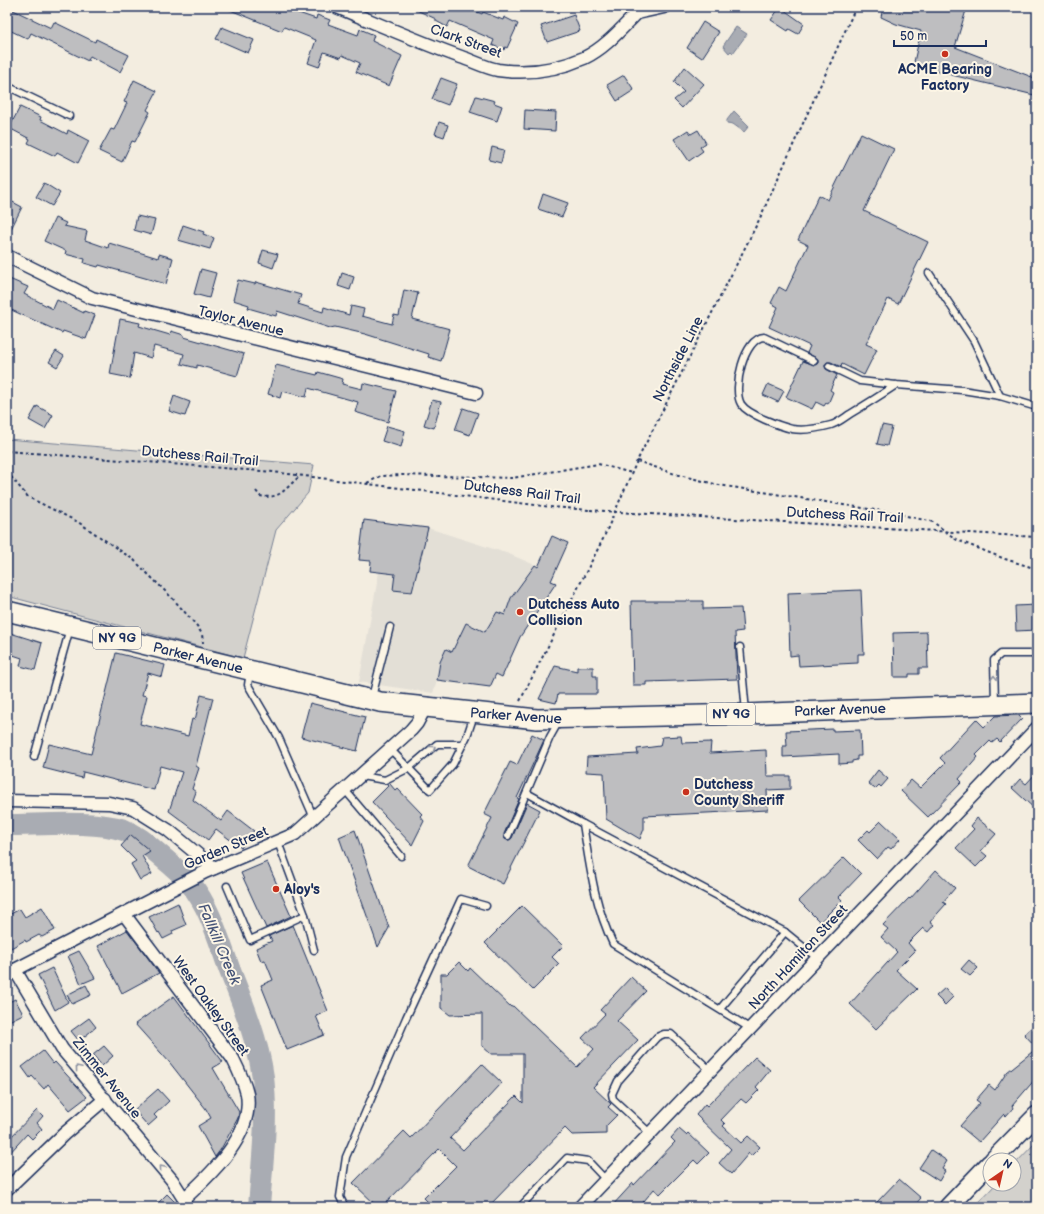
<svg xmlns="http://www.w3.org/2000/svg" width="1044" height="1214" font-family="'Balsamiq Sans',sans-serif">
<style>
.built{fill:#e3dfd6}
.green{fill:#d3d1cc;stroke:#778095}
.water{fill:#a9acb3;stroke:#707a91}
.lines{fill:none;stroke-linecap:round;stroke-linejoin:round}
.river{stroke:#a9acb3;stroke-width:22}
.building{fill:#bebec0;stroke:#1b2f5e}
.lane-casing{stroke:#1b2f5e;stroke-width:9}
.street-casing{stroke:#1b2f5e;stroke-width:15}
.secondary-casing{stroke:#1b2f5e;stroke-width:20}
.primary-casing{stroke:#1b2f5e;stroke-width:22}
.path{stroke:#1b2f5e;stroke-width:2;stroke-dasharray:3 3;stroke-linecap:butt}
.lane{stroke:#fcf5e5;stroke-width:6}
.street{stroke:#fcf5e5;stroke-width:12}
.secondary{stroke:#fcf5e5;stroke-width:17}
.primary{stroke:#fcf5e5;stroke-width:19}
.path-bridge{stroke:#1b2f5e;stroke-width:2;stroke-dasharray:3 3;stroke-linecap:butt}
.oneway{stroke:#8c92a2}
.poi-dot{fill:#c8321e;stroke:#fcf5e5;stroke-width:1.5}
.labels{text-anchor:middle;dominant-baseline:central;stroke-width:4;stroke-linejoin:round;paint-order:stroke}
.shield{fill:#fcf5e5;stroke:#5e6a86;stroke-width:1}
.shield-label{font-size:13px;font-weight:bold;fill:#1b2f5e}
.street-label{font-size:14px;fill:#1b2f5e;stroke:#fcf5e5}
.poi-label{font-size:14px;font-weight:bold;fill:#1b2f5e;stroke:#fcf5e5;text-anchor:start}
.water-label{font-size:15px;font-style:italic;fill:#465478;stroke:#fcf5e5}
</style>
<rect width="100%" height="100%" fill="#f3ede0"/>
<filter id="ink" filterUnits="userSpaceOnUse"><feTurbulence type="fractalNoise" baseFrequency=".025" numOctaves="2"/><feDisplacementMap in="SourceGraphic" scale="8" xChannelSelector="R" yChannelSelector="G"/><feConvolveMatrix kernelMatrix="1 2 1 2 8 2 1 2 1" color-interpolation-filters="sRGB"/></filter>
<g filter="url(#ink)">
<path class="built" d="M364,520L428,528L509,554L535,565L511,598L505,615L497,612L485,632L466,623L452,652L446,649L440,662L437,680L433,693L359,682L379,572L371,561L359,560Z"/>
<g class="green">
<path d="M7,439L314,465L308,493L276,530L243,658L7,596Z"/>
<path d="M1037,1141V1207H974L996,1184H1014V1165Z"/>
</g>
<g class="water">
<path d="M736,27L747,34L733,53L731,51L729,53L723,46Z"/>
<path d="M734,111L749,126L744,132L733,124L727,123V120Z"/>
</g>
<g class="lines">
<path class="river" d="M7,825C40,825 95,820 124,830C139,836 150,847 161,856C171,865 182,873 190,883C212,910 220,945 232,976C245,1009 258,1042 263,1077C268,1120 262,1164 259,1207"/>
</g>
<g class="building">
<path d="M7,7L51,28L54,22L95,42L96,39L129,55L120,72L90,56L88,61L31,33L28,39L7,29Z"/>
<path d="M223,7H281L316,19L317,15L330,20L328,24L358,35L360,29L374,35L372,41L402,56L389,86L356,72L360,63L342,55L341,58L324,52L319,67L308,63L316,40L284,27L282,31Z"/>
<path d="M410,7H465L482,14L483,12L503,20L504,17L518,24L507,48L505,47L504,50L492,45L494,40L450,21L447,27L436,21V19Z"/>
<path d="M780,7L804,24L798,34L789,29L788,31L771,20Z"/>
<path d="M883,7H967L955,47L1037,79L1034,95L927,69L914,62L921,31L896,24L881,17Z"/>
<path d="M574,15L580,31L547,42L541,26Z"/>
<path d="M703,22L719,32L702,58L687,48Z"/>
<path d="M222,27L254,40L248,53L216,39Z"/>
<path d="M685,67L704,84L682,108L674,100L684,92L674,82Z"/>
<path d="M624,75L634,90L617,101L607,85Z"/>
<path d="M441,78L457,84L448,105L432,99Z"/>
<path d="M134,80L157,91L147,110L150,112L135,142L132,141L122,162L99,151L111,129L114,130L127,103L124,102Z"/>
<path d="M476,96L495,101L494,103L502,106L497,121L470,112Z"/>
<path d="M20,107L41,117L40,120L67,134L68,130L89,141L78,163L57,152L55,156L28,143L30,139L9,128Z"/>
<path d="M525,110L556,112L555,131L524,129Z"/>
<path d="M439,122L448,125L444,137L435,134Z"/>
<path d="M688,130L691,134L698,130L706,143L700,147L703,151L689,161L674,139Z"/>
<path d="M861,133L894,149L864,211L928,242L898,304L888,299L866,344L877,349L864,375L842,364L841,367L831,362H827L825,366L826,369L837,375L830,390L833,392L828,404L826,403L824,406L816,402L812,409L786,397L803,361L815,365L818,363V359L807,353L810,346L769,327L778,307L771,303L779,287L786,291L808,245L798,240L819,195L828,200Z"/>
<path d="M492,147L504,150L501,163L489,160Z"/>
<path d="M44,183L60,193L52,206L36,197Z"/>
<path d="M543,194L568,203L562,217L538,209Z"/>
<path d="M7,199L22,207L7,237Z"/>
<path d="M137,216L155,220L151,235L134,230Z"/>
<path d="M55,218L66,223L64,226L87,231L85,240L108,248L109,243L158,258L159,254L173,258L166,284L99,265L98,267L84,263L85,259L65,254L66,251L44,241Z"/>
<path d="M183,225L204,232L203,234L214,238L210,249L178,240Z"/>
<path d="M263,250L278,254L273,268L259,263Z"/>
<path d="M201,269L216,273L209,298L194,294Z"/>
<path d="M342,273L354,277L350,290L338,286Z"/>
<path d="M7,278L28,287L24,294L53,309L57,300L84,313V311L95,315L86,339L63,331L62,333L7,308Z"/>
<path d="M238,280L255,284L256,282L301,295L298,304L323,312L324,307L349,315L351,306L364,309L362,316L392,324L394,315L399,316L404,290L418,293L412,319L450,329L441,361L428,357L429,354L365,334L335,327L330,328L277,311L276,316L248,308L249,305L233,300Z"/>
<path d="M120,319L140,323L139,326L170,335L171,331L184,335V337L244,354L237,376L197,365V368L181,364L184,354L154,346L151,358L134,353L130,378L110,374Z"/>
<path d="M56,351L64,356L57,367L49,362Z"/>
<path d="M276,365L317,375L318,372L343,379L342,384L362,389L363,383L396,391L388,422L355,412L358,402L308,388L306,397L282,391L280,398L268,394Z"/>
<path d="M768,384L784,391L778,402L763,395Z"/>
<path d="M174,396L190,402L185,416L169,411Z"/>
<path d="M432,400L441,402L434,428L424,425Z"/>
<path d="M37,406L53,415L45,429L29,420Z"/>
<path d="M463,408L478,413L470,435L455,430Z"/>
<path d="M882,425L892,427L887,446L877,444Z"/>
<path d="M387,426L405,431L401,447L382,441Z"/>
<path d="M364,520L428,528L412,592L393,590L395,574L370,571L371,561L359,560Z"/>
<path d="M552,536L568,543L551,581L556,583L520,637L502,677L496,674L490,687L437,680L440,662L446,649L452,652L466,623L485,632L497,612L505,615L511,598L535,565L538,567Z"/>
<path d="M861,590L864,654H858V663L799,666L798,655L790,656L788,593Z"/>
<path d="M631,601H703V609L741,608L743,631L735,632L737,679L646,682V685H633Z"/>
<path d="M1037,605V630L1016,631L1015,606Z"/>
<path d="M7,632L42,643L35,670L20,666L22,658L7,653Z"/>
<path d="M927,632L928,668H919V674H909V677H894L893,633Z"/>
<path d="M116,653L165,665L162,677L148,673L142,695L147,696L140,724L188,736L192,719L195,720L201,695L213,698L196,766L199,768L192,789L196,792L193,800L221,821L228,811L254,831L241,848L216,829L208,840L169,811L182,772L160,766L154,790L83,772L82,778L43,768L49,744L91,754Z"/>
<path d="M555,666L577,671V667H593V676H597V694H558L556,703L539,699Z"/>
<path d="M310,703L365,717L357,751L301,737Z"/>
<path d="M1018,715L1022,719L1000,742L997,739L992,743L990,741L976,755L978,757L959,779L962,782L928,817L901,791L911,780L920,788L945,763L940,758L976,719L984,727L995,716Z"/>
<path d="M833,729V731L860,730L861,756H857V760L852,761V763L839,764V754L783,757V746H787L786,731Z"/>
<path d="M532,734L544,740L517,798L519,799L504,834L505,839L509,840L512,838L527,803L540,810L503,884L468,866L492,818L484,814L510,762L517,765Z"/>
<path d="M681,736L682,743L711,742L710,753L766,750L767,776H790V789L767,790L768,810L644,816V829L640,839L606,819L604,773L586,772L587,757L638,754L637,749L660,746L662,737Z"/>
<path d="M878,770L888,779L881,787L879,785L875,789L868,783Z"/>
<path d="M1037,772V811L1012,788L1020,779L1026,784Z"/>
<path d="M390,784L395,790L397,788L422,814L420,816L424,821L412,845L372,802Z"/>
<path d="M977,818L996,834L981,851L987,856L976,867L956,848L974,829L971,826Z"/>
<path d="M881,821L900,839L891,849L888,847L877,859L858,840L868,830L870,832Z"/>
<path d="M355,830L389,928L378,947L339,837Z"/>
<path d="M131,835L150,851L142,856L152,874L140,880L131,864L136,861L121,846Z"/>
<path d="M844,857L861,874L839,897L842,900L820,922L799,901Z"/>
<path d="M267,862L291,916L266,928L241,873Z"/>
<path d="M936,870L955,888L943,902L946,904L930,922L934,925L928,932L923,928L908,943L915,951L896,970L917,989L876,1029L850,1004L897,952L881,937L888,929L883,925L909,898L910,899Z"/>
<path d="M178,903L186,925L172,931L173,934L163,939L159,932L158,933L149,917Z"/>
<path d="M522,906L563,946L552,957L559,964L533,990L485,943Z"/>
<path d="M42,907L55,930L42,937L39,935L26,942L25,940L11,948L7,941V916L20,909L25,917Z"/>
<path d="M293,925L328,1011L316,1016L324,1035L287,1050L261,985L273,980L265,960L261,961L256,948L272,941L269,936Z"/>
<path d="M127,930L159,973L122,993L98,946Z"/>
<path d="M79,951L95,978L81,984L68,956Z"/>
<path d="M969,960L978,968L970,976L961,969Z"/>
<path d="M459,962L468,971L470,968L511,1007L513,1006L577,1067L594,1049L582,1038L605,1014L600,1010L631,977L646,991L617,1021L638,1040L593,1087L611,1104L608,1107L617,1115L606,1126V1134L572,1135L565,1128L488,1207H433L424,1198L456,1166L439,1149L382,1207H378L353,1183L404,1131L411,1138L482,1064L502,1083L450,1138L463,1150L516,1096L523,1103V1054H491L482,1046V1014L450,1015L441,1008V974H447Z"/>
<path d="M52,968L68,1002L55,1010L38,975Z"/>
<path d="M86,985L91,995L72,1004L67,995Z"/>
<path d="M945,988L953,997L945,1005L936,996Z"/>
<path d="M174,996L223,1062L213,1068L239,1112L238,1118L221,1149L215,1157L198,1126L211,1118L206,1109L170,1063L135,1024Z"/>
<path d="M15,999L23,1014L7,1022V1003Z"/>
<path d="M89,1018L96,1027L79,1041L71,1031Z"/>
<path d="M1032,1027L1037,1033V1077L1012,1106L1013,1108L1006,1116L1004,1114L979,1142L960,1126L980,1103L976,1100L989,1085L995,1090L1007,1072L1037,1048L1024,1034Z"/>
<path d="M104,1046L113,1056L102,1066L93,1055Z"/>
<path d="M43,1051L53,1064L55,1062L87,1097L70,1110L48,1084L44,1089L32,1076L30,1078L22,1067Z"/>
<path d="M755,1057L770,1070L756,1087L759,1090L746,1103L741,1099L721,1120L725,1124L723,1126L741,1143L748,1136L760,1147L751,1156L749,1153L731,1174L719,1163L731,1149L696,1115L705,1104L707,1106Z"/>
<path d="M158,1089L169,1101L154,1115L157,1118L148,1126L134,1110Z"/>
<path d="M37,1110L43,1116L37,1123L42,1129L32,1139L27,1134L7,1156V1141Z"/>
<path d="M679,1129L686,1135L688,1133L709,1153L698,1164L694,1160L660,1194L654,1189L639,1207H611L633,1183L634,1185L675,1142L671,1138Z"/>
<path d="M931,1150L947,1161L942,1169L945,1171L939,1181L919,1168Z"/>
<path d="M899,1179L921,1198L913,1207H881L877,1202Z"/>
<path d="M167,1194L177,1204L178,1207H154Z"/>
</g>
<g class="lines">
<defs>
<g id="lane">
<path d="M7,86L69,116"/>
<path d="M929,273L974,341L1000,396"/>
<path d="M814,361L764,337C744,338 732,389 741,404C748,415 780,426 792,429C805,431 820,428 831,425C838,423 844,418 850,414C865,405 881,395 896,385"/>
<path d="M829,366L860,381L896,385L962,390L1000,396L1037,407"/>
<path d="M740,647L746,712"/>
<path d="M250,672L248,685L279,738L314,818"/>
<path d="M372,697L390,627"/>
<path d="M995,703L994,660L1001,654H1037"/>
<path d="M390,749L430,790L453,764L467,736L474,715"/>
<path d="M34,757L70,628"/>
<path d="M361,776L385,780L409,768L437,744H463"/>
<path d="M345,790L401,856"/>
<path d="M527,793L583,824"/>
<path d="M508,836L550,737L559,721"/>
<path d="M278,842L305,915L314,950"/>
<path d="M227,886L250,940L305,915"/>
<path d="M785,932L817,958"/>
<path d="M720,1009L785,932L583,824C590,867 594,904 613,944L751,1029"/>
<path d="M651,1134L613,1099L612,1094L618,1081L657,1037L664,1034H671L711,1071"/>
<path d="M345,1207L340,1197L346,1157L406,1018L461,899L486,906"/>
<path d="M520,1207L567,1158L588,1161L606,1180"/>
</g>
<g id="street">
<path d="M337,7C378,24 419,42 461,57C473,61 486,68 498,70C527,74 557,70 584,58C605,48 621,29 637,13L641,7"/>
<path d="M637,13L664,7"/>
<path d="M7,256L92,298L476,393"/>
<path d="M7,801L109,803L133,808L168,830L214,868"/>
<path d="M124,914L233,1059C239,1071 244,1081 247,1094C254,1135 211,1174 184,1199"/>
<path d="M15,970L62,1049L172,1180L184,1199L185,1206"/>
<path d="M7,974L205,872L295,834L411,730L417,723L425,708"/>
<path d="M7,1189L64,1134L105,1099"/>
<path d="M580,1207L1037,728"/>
</g>
<g id="secondary">
<path d="M993,1160L1037,1115"/>
<path d="M948,1207L990,1163"/>
</g>
<path id="primary" d="M7,611L380,702L537,719L746,714L1037,703"/>
</defs>
<use href="#lane" class="lane-casing"/>
<use href="#street" class="street-casing"/>
<use href="#secondary" class="secondary-casing"/>
<use href="#primary" class="primary-casing"/>
<g class="path">
<path d="M7,451L273,472L551,507L590,510"/>
<path d="M637,461L675,474L719,485L894,513L933,522L957,540L1005,559L1037,569"/>
<path d="M7,472L28,497L78,522L134,560L174,600L197,626L202,634L203,643"/>
<path d="M367,483L381,476L402,475L512,478L598,464L632,473"/>
<path d="M256,491L260,496C281,500 285,488 300,476"/>
<path d="M633,513L1037,537"/>
<path d="M520,701L603,539L637,461L759,220L856,7"/>
</g>
<use href="#lane" class="lane"/>
<use href="#street" class="street"/>
<use href="#secondary" class="secondary"/>
<use href="#primary" class="primary"/>
<path class="path-bridge" d="M590,510L633,513"/>
</g>
<defs><path id="oneway-chevron" d="M-2-3.5L2.5 0L-2 3.5" fill="none" stroke-width="1.6" stroke-linecap="round" stroke-linejoin="round"/></defs>
<g class="oneway">
<use href="#oneway-chevron" transform="translate(994 678) rotate(-91)"/>
<use href="#oneway-chevron" transform="translate(433 748) rotate(-36)"/>
<use href="#oneway-chevron" transform="translate(78 1068) rotate(-130)"/>
<use href="#oneway-chevron" transform="translate(162 1168) rotate(-130)"/>
</g>
</g>
<g class="poi-dot">
<circle cx="945" cy="54" r="4"/>
<circle cx="520" cy="612" r="4"/>
<circle cx="686" cy="792" r="4"/>
<circle cx="276" cy="889" r="4"/>
</g>
<g class="labels">
<g class="shield">
<rect x="93" y="627" width="48" height="22" rx="3"/>
<rect x="707" y="703" width="48" height="22" rx="3"/>
</g>
<g class="shield-label">
<text x="117" y="638">NY 9G</text>
<text x="731" y="714">NY 9G</text>
</g>
<g class="street-label">
<text transform="translate(466 41) rotate(20)">Clark Street</text>
<text transform="translate(241 321) rotate(14)">Taylor Avenue</text>
<text transform="translate(678 359) rotate(-63)">Northside Line</text>
<text transform="translate(200 456) rotate(5)">Dutchess Rail Trail</text>
<text transform="translate(522 492) rotate(7)">Dutchess Rail Trail</text>
<text transform="translate(845 515) rotate(3)">Dutchess Rail Trail</text>
<text transform="translate(198 658) rotate(14)">Parker Avenue</text>
<text transform="translate(840 710) rotate(-2)">Parker Avenue</text>
<text transform="translate(516 716) rotate(4)">Parker Avenue</text>
<text transform="translate(226 848) rotate(-23)">Garden Street</text>
<text transform="translate(798 957) rotate(-47)">North Hamilton Street</text>
<text transform="translate(211 1006) rotate(54)">West Oakley Street</text>
<text transform="translate(107 1078) rotate(51)">Zimmer Avenue</text>
</g>
<g class="poi-label">
<text x="945" y="69" text-anchor="middle">ACME Bearing<tspan x="945" dy="16">Factory</tspan></text>
<text x="528" y="604">Dutchess Auto<tspan x="528" dy="16">Collision</tspan></text>
<text x="694" y="784">Dutchess<tspan x="694" dy="16">County Sheriff</tspan></text>
<text x="284" y="889">Aloy's</text>
</g>
<g class="water-label">
<text transform="translate(219 944) rotate(67)">Fallkill Creek</text>
</g>
</g>
<rect width="1044" height="1214" fill="none" stroke="#fcf5e5" stroke-width="24"/>
<rect x="12" y="12" width="1020" height="1190" fill="none" stroke="#1b2f5e" stroke-width="1.5" filter="url(#ink)"/>
<g transform="translate(1002 1172) rotate(34)"><circle r="19" fill="#fcf5e5" stroke="#a2a6af"/>
<path d="M0-3L7 15L0 10L-7 15Z" fill="#c8321e"/>
<text y="-6" font-size="11" font-weight="bold" text-anchor="middle" fill="#1b2f5e">N</text>
</g>
<path d="M894 40v6h92v-6" fill="none" stroke="#1b2f5e" stroke-width="2"/>
<text x="900" y="40" font-size="12" fill="#1b2f5e" stroke="#fcf5e5" stroke-width="3" paint-order="stroke">50 m</text>
</svg>
